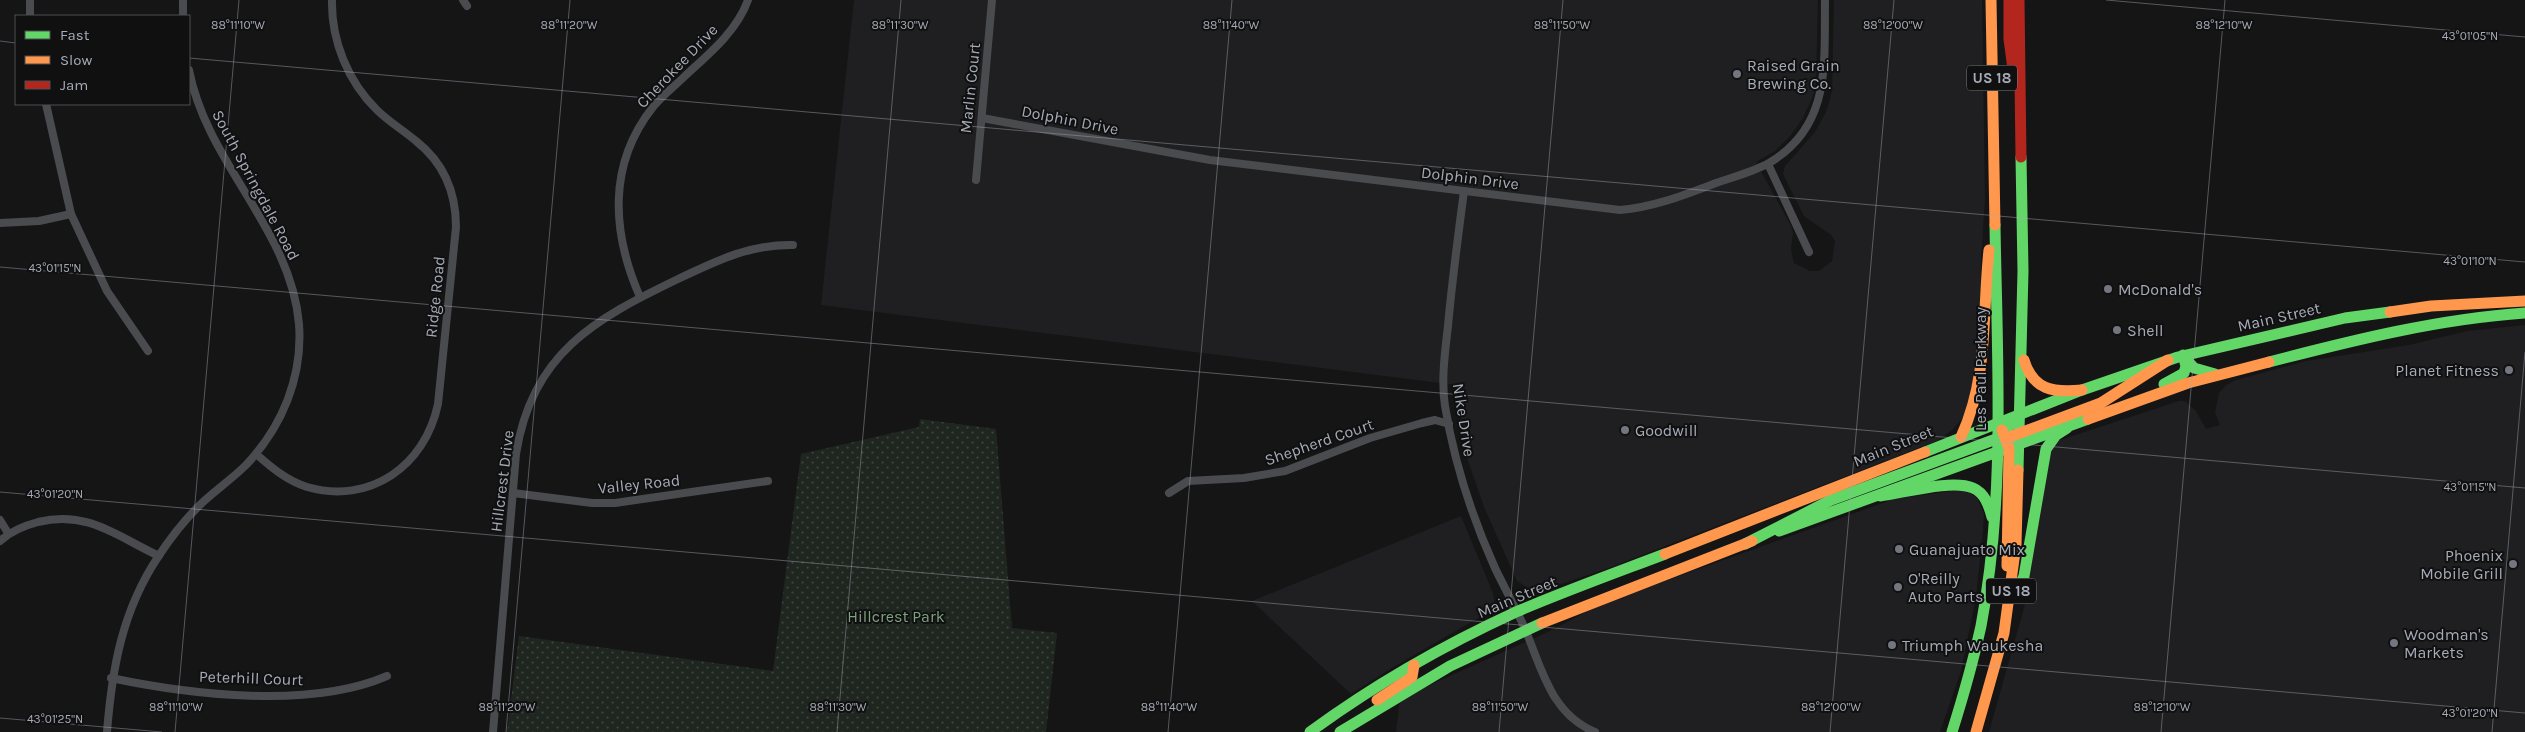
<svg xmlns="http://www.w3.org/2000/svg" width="2525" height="732" font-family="Karla,sans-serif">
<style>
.built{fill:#1f1f21}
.park{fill:url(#park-dots)}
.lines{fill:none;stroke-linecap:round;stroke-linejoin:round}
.street{stroke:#4a4b4e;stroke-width:8}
.fast{stroke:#63d668;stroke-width:11}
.slow{stroke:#ff974d;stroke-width:11}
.jam{stroke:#b3261e;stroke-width:11}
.ticks{fill:none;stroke:#a6abb7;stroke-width:1;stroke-opacity:0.45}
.poi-dot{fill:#73767f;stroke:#101011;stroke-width:2}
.labels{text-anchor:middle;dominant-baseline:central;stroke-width:4;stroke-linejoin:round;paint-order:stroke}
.shield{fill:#101011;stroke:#797c85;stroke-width:1}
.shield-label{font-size:15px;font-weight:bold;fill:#a6abb7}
.poi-label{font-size:16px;fill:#a6abb7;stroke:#101011;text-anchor:start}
.street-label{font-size:16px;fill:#a6abb7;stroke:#101011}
.park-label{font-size:16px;fill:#7da27f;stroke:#101011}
.ticks-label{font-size:12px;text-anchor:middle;fill:#a6abb7;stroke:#101011;stroke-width:4;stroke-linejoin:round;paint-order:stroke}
</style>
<defs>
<pattern id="park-dots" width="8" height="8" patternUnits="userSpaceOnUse" patternTransform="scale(1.25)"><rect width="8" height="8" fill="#1f2620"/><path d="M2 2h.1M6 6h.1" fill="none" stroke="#3d433e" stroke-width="1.8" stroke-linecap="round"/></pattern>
</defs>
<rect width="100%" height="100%" fill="#151516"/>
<g class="built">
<path d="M854,0H1818L1816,83L1813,96L1803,118L1791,135L1775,151L1756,162L1791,226L1793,233L1791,249L1794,263L1810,271H1819L1832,261L1835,241L1831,235L1804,216L1783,174L1785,166L1815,132L1827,110L1832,91L1834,0H1982L1985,198L1981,260L1980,341L1968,408L1963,418L1952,430L1937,441L1606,569L1558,585L1531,590L1517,581L1484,507L1466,455L1456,385L821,305Z"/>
<path d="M2525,325V732H1989L2024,608L2049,453L2057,441L2179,401H2185L2196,411L2206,429L2220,425L2215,412L2219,393L2226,385L2236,380L2306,361L2409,345L2467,331Z"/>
<path d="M1959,490L1969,492L1977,498L1984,514L1983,530L1976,597L1961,671L1940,732H1396L1400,699L1403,697L1550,631L1601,604L1894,499Z"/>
<path d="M1461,516L1493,593L1495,605L1492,610L1390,669L1351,694L1252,601Z"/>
</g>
<path class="park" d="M920,419L996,429L1012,628L1057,633L1046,732H507L519,636L773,671L801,454L919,427Z"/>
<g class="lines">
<g class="street">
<path d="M30,0V16"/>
<path d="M463,0L467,6"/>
<path d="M183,16V0"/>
<path d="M46,104L71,214L107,291L148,351"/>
<path d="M982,118L1210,160L1620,210C1654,207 1684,195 1716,183C1733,177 1753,172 1769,163C1832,126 1824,63 1825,0"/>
<path d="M1768,164L1809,252"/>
<path d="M976,180L992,0"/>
<path d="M1464,191C1458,236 1452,281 1448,326C1445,352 1441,380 1445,406C1454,461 1472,517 1495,568C1505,589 1516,608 1525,629C1542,669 1551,714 1595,732"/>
<path d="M0,223L39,221L71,214"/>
<path d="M640,297C612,233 607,165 653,107C663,95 675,86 686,75C709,54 737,31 748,0"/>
<path d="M256,454C271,467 287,481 307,487C370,505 425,466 438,404L456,227C456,193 444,163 416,141C403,130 389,122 377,110C348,82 331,40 332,0"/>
<path d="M513,493L592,503H615L768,481"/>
<path d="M1169,493L1188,481L1244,478L1285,471L1370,438L1422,423L1435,420L1449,424"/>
<path d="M0,520L8,533"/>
<path d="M0,541C11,531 23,526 38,522C88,510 116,536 159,556"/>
<path d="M111,678C192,695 311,709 387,676"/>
<path d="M107,732C112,669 122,611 158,557C171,537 186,518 203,502C217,489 233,478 246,465C282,427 303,377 299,324C291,229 207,164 189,70"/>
<path d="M493,732L516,454C532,353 595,319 678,279C716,261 750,244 793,245"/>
</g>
<g class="fast">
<path d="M2184,357L2194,368L2215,374"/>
<path d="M2269,362C2354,340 2438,319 2525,313"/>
<path d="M2164,384L2184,373L2186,366L2183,355"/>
<path d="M1925,452L2082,390L2178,357L2345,318L2390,312"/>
<path d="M2018,470L2023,271L2021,157"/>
<path d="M1880,496C1904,493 1952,479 1973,488C1985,493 1989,506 1992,517"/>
<path d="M1779,531L2088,419"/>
<path d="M1745,544L1831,500L1996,439L2019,416"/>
<path d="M2014,598L2024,576L2046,449L2056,435L2067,428"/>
<path d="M1310,732C1374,685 1444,645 1516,612C1565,591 1615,573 1665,554"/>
<path d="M1340,732L1450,666L1542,623"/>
<path d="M1952,732C1963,697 1973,662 1981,626C2006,495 1997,358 1995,225"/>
</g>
<g class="slow">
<path d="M1991,0L1995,225"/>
<path d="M2390,312L2431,306L2525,301"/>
<path d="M2024,360C2033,390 2053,393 2082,390"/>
<path d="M2088,419L2188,383L2269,362"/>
<path d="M2002,430L2009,448L2007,566"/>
<path d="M2012,436L2101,403L2168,360"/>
<path d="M1961,437C1989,376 1982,315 1989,250"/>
<path d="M1665,554L1925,452"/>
<path d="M1542,623L1752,541"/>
<path d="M1377,700L1412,677L1414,665"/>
<path d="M1976,732L2004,633L2016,544L2018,470"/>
</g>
<g class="jam">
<path d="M2009,0V39L2013,69"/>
<path d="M2019,0L2021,157"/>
</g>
</g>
<path class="ticks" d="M2106,0L2525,37M0,41L16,43M189,58L2525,262M0,267L2525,488M0,492L2525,713M0,718L162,732M175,732L239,0M506,732L570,0M837,732L901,0M1168,732L1232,0M1499,732L1563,0M1830,732L1894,0M2161,732L2225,0M2492,732L2525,352"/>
<g class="poi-dot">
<circle cx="1737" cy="74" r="5"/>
<circle cx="2108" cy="289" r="5"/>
<circle cx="2117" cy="330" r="5"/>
<circle cx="2509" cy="370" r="5"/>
<circle cx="1625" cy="430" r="5"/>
<circle cx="1899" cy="549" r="5"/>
<circle cx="2513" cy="564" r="5"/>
<circle cx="1898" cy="587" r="5"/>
<circle cx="2394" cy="643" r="5"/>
<circle cx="1892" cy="645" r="5"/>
</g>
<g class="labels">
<g class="shield">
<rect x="1967" y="65.5" width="50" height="25" rx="4"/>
<rect x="1986" y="578.5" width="50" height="25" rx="4"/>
</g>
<g class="shield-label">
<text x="1992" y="78">US 18</text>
<text x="2011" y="591">US 18</text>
</g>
<g class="poi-label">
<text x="1747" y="65">Raised Grain<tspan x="1747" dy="18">Brewing Co.</tspan></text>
<text x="2118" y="289">McDonald's</text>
<text x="2127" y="330">Shell</text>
<text x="2499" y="370" text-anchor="end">Planet Fitness</text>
<text x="1635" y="430">Goodwill</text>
<text x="1909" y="549">Guanajuato Mix</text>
<text x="2503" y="555" text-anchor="end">Phoenix<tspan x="2503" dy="18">Mobile Grill</tspan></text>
<text x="1908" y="578">O'Reilly<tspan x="1908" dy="18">Auto Parts</tspan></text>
<text x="2404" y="634">Woodman's<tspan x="2404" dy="18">Markets</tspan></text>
<text x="1902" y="645">Triumph Waukesha</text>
</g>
<g class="street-label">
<text transform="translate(677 66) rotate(-46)">Cherokee Drive</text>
<text transform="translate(970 88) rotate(-84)">Marlin Court</text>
<text transform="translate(1070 120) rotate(11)">Dolphin Drive</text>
<text transform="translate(1470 178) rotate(7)">Dolphin Drive</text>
<text transform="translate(256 185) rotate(62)">South Springdale Road</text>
<text transform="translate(435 297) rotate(-84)">Ridge Road</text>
<text transform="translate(2279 317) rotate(-13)">Main Street</text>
<text transform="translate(1980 369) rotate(-90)">Les Paul Parkway</text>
<text transform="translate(1464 420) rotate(81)">Nike Drive</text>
<text transform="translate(1319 442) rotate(-19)">Shepherd Court</text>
<text transform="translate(1893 446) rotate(-22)">Main Street</text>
<text transform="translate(502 481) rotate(-83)">Hillcrest Drive</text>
<text transform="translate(639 484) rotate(-6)">Valley Road</text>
<text transform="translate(1517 597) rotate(-23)">Main Street</text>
<text transform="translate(251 678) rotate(2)">Peterhill Court</text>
</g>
<g class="park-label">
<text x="896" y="616">Hillcrest Park</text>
</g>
</g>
<g class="ticks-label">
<text x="238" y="29">88°11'10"W</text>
<text x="569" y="29">88°11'20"W</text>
<text x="900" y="29">88°11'30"W</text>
<text x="1231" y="29">88°11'40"W</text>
<text x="1562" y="29">88°11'50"W</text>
<text x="1893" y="29">88°12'00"W</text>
<text x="2224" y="29">88°12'10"W</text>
<text x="2470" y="40">43°01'05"N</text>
<text x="2470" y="265">43°01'10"N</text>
<text x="55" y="272">43°01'15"N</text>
<text x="2470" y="491">43°01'15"N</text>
<text x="55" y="498">43°01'20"N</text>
<text x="176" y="711">88°11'10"W</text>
<text x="507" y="711">88°11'20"W</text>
<text x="838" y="711">88°11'30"W</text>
<text x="1169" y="711">88°11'40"W</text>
<text x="1500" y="711">88°11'50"W</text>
<text x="1831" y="711">88°12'00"W</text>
<text x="2162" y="711">88°12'10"W</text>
<text x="2470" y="717">43°01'20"N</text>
<text x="55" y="723">43°01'25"N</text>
</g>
<rect x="15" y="15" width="175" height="90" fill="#101011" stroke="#4c4e53"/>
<rect x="25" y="31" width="25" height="8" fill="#63d668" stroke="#4c4e53"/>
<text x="60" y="40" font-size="15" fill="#a6abb7">Fast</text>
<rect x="25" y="56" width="25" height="8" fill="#ff974d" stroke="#4c4e53"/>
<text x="60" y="65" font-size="15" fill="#a6abb7">Slow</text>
<rect x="25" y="81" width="25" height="8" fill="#b3261e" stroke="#4c4e53"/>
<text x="60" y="90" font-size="15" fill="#a6abb7">Jam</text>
</svg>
